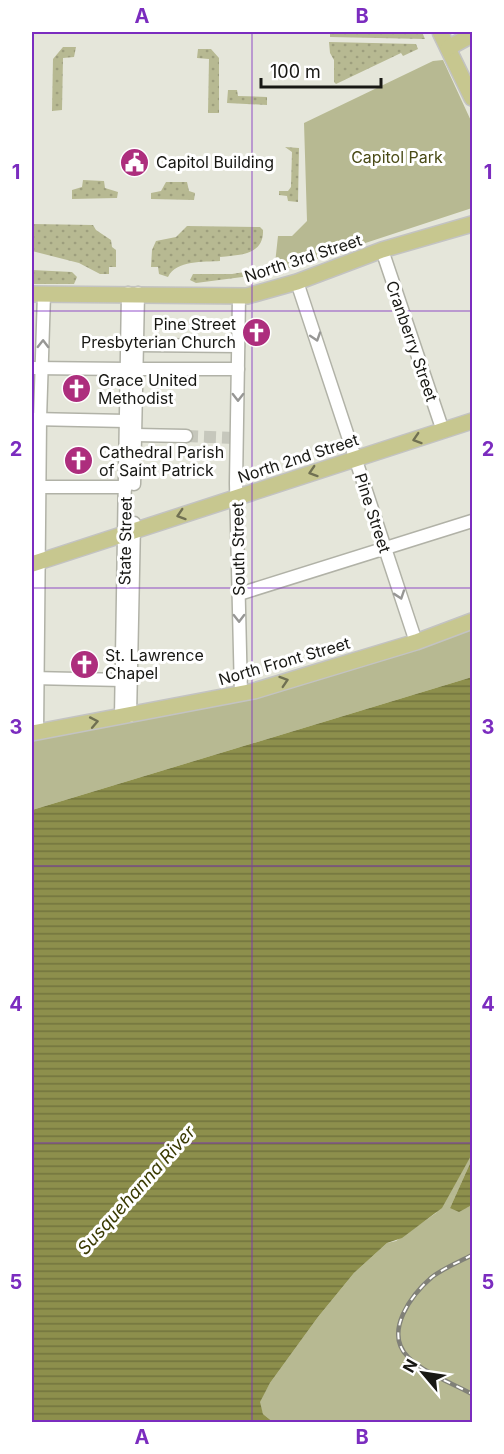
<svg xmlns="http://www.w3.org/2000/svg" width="504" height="1454" font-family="Inter,sans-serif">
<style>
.grass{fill:url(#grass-dots)}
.park{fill:#b7b992}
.water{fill:url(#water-rules)}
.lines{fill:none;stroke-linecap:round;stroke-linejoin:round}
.minor-tunnel{stroke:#c6c7bc;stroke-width:12;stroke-dasharray:12 6;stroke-linecap:butt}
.minor-casing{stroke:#b1b2a7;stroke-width:15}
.major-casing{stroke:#c3c3c2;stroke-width:18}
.minor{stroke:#fff;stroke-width:12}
.major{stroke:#c7c78f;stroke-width:15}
.rail-casing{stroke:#808078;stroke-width:4.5}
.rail{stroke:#fff;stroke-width:2;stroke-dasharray:7;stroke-linecap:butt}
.oneway{stroke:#979795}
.oneway2{stroke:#707052}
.grid{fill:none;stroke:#7b2cbf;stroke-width:1.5;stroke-opacity:0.55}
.labels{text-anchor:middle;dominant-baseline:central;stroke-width:6;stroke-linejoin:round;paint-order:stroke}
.park-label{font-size:16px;fill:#4a4b17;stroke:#fff}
.poi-label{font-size:16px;fill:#181814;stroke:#fff;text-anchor:start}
.street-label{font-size:16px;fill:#181814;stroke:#fff}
.water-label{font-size:18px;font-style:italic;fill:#3a3a02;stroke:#fff}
.neatline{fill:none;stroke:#7b2cbf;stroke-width:2}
.grid-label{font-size:20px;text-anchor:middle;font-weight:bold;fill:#7b2cbf}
</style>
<defs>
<pattern id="grass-dots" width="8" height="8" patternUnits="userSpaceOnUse" patternTransform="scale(1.5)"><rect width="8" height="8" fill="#b7b992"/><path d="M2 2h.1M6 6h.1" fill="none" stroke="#9d9e7d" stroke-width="1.8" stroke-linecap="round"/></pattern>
<pattern id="water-rules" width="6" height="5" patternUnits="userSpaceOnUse" patternTransform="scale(1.5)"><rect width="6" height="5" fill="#8d8f4c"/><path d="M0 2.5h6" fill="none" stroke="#72743e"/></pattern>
</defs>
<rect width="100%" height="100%" fill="#e5e6da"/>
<g class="grass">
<path d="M330,32H422L425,39L330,37Z"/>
<path d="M329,42L416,44L418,49L403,56L401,53L336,84L334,82V60L330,53Z"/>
<path d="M63,47H76L74,57L63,58L62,110L52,111L53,59Z"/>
<path d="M198,49H211L219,58V113H208L209,59L197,58Z"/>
<path d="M228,90H237L238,96L267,97V105L227,103Z"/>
<path d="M285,147L299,148L298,202L288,201L287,196L279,195V191H288L291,187L292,152Z"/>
<path d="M83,180L104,181L105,188L118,192L117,198L72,199V190L82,187Z"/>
<path d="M166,182H187L189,191L195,193L194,200L151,199V193L161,191Z"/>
<path d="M32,224L93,225L96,230L111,240L112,247L116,250V267H109V274H100L79,263L32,251Z"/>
<path d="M187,226L260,227L263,230C264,255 240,255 220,257V261C204,262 176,260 168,277L159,274L158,267H151L152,250L156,241L176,237Z"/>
<path d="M32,270L72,272L77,277L74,284H32Z"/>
<path d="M251,271L250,276L196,283L190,280L193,274H232Z"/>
</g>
<g class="park">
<path d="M443,60L472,123V208L274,273L278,236H292L307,221L304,123L433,61Z"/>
<path d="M472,627V677L32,810V740L97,728Z"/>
<path d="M472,1154V1159L450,1208H466L472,1205V1422H273L263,1414L259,1402L270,1383L318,1317L354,1273L387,1243L396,1241L436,1213Z"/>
</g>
<g class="water">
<path d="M472,677V1154L442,1208L402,1238L387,1243L354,1273L318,1317L270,1383L260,1402L263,1414L273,1422H32V810Z"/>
<path d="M472,1159V1205L459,1212L450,1208Z"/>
</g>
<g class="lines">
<path class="minor-tunnel" d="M186,436L237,438"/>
<defs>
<g id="minor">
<path d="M382,250L443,431"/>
<path d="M297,282L416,642"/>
<path d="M239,297L236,483L241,694"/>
<path d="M137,345L238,346"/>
<path d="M32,368L128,369"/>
<path d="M136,369H238"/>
<path d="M32,419L126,421"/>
<path d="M135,435L186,436"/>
<path d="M134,484L138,293"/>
<path d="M32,487H126"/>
<path d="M239,594L472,521"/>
<path d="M32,678L123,680"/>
<path d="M130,716L134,523"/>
<path d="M121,717L128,293"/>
<path d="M37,733L40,419L44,294"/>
</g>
<g id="major">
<path d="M440,32L472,98"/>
<path d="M448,48L472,35"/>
<path d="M32,294L247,296L297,282L382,250L472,224"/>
<path d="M32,564L472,421"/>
<path d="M32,733L254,691L416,642L472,621"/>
</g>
</defs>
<use href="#minor" class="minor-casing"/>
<use href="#major" class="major-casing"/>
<use href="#minor" class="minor"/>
<use href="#major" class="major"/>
<defs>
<path id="rail" d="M472,1255C459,1262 444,1268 432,1277C412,1294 383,1332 408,1357C424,1373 452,1383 472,1394"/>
</defs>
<use href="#rail" class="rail-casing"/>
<use href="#rail" class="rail"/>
</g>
<defs><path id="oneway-chevron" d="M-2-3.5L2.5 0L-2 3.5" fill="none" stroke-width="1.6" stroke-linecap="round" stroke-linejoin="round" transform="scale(1.5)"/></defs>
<g class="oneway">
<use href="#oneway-chevron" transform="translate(316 337) rotate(72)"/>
<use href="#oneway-chevron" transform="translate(43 344) rotate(-89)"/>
<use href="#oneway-chevron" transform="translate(238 397) rotate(90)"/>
<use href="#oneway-chevron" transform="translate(400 595) rotate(71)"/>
<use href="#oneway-chevron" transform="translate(239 618) rotate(89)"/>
</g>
<g class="oneway2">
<use href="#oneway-chevron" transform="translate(417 439) rotate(162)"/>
<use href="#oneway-chevron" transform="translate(313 472) rotate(162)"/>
<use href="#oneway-chevron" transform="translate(181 515) rotate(162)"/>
<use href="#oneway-chevron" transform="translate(284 681) rotate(-18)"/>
<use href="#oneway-chevron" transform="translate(94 722) rotate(-11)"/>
</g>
<path class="grid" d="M252,32V1422M32,311H472M32,588H472M32,866H472M32,1143H472"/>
<defs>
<symbol id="civic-disc" viewBox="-11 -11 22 22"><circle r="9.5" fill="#ad2e7d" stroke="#fff"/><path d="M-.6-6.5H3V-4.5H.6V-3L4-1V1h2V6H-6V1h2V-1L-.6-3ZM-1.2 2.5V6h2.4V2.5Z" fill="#fff"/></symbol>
<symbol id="church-disc" viewBox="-11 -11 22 22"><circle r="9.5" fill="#ad2e7d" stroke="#fff"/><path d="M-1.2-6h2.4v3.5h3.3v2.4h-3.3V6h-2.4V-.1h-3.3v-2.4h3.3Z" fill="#fff"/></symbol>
</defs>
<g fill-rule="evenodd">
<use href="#civic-disc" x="118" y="146" width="33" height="33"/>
<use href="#church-disc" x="240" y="316" width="33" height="33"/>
<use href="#church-disc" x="60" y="372" width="33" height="33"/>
<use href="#church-disc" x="62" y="444" width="33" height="33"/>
<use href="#church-disc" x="68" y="648" width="33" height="33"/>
</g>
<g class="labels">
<g class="park-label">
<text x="397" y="157">Capitol Park</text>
</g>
<g class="poi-label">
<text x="156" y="162">Capitol Building</text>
<text x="236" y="324" text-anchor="end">Pine Street<tspan x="236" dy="18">Presbyterian Church</tspan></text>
<text x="98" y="380">Grace United<tspan x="98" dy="18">Methodist</tspan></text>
<text x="99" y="452">Cathedral Parish<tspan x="99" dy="18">of Saint Patrick</tspan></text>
<text x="105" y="655">St. Lawrence<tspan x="105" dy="18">Chapel</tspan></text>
</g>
<g class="street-label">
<text transform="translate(303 258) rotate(-18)">North 3rd Street</text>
<text transform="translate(412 341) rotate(71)">Cranberry Street</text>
<text transform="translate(298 458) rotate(-18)">North 2nd Street</text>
<text transform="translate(373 513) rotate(72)">Pine Street</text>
<text transform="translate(125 541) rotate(-89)">State Street</text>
<text transform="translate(238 549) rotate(-91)">South Street</text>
<text transform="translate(284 661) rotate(-16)">North Front Street</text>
</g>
<g class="water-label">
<text transform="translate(136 1190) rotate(-48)">Susquehanna River</text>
</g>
</g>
<rect width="504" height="1454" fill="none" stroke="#ffffff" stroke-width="66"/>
<g transform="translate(423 1373) rotate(299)" stroke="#ffffff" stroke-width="4.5" paint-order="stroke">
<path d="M0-4.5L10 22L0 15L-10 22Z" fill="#181814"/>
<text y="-9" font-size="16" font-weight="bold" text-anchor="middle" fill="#181814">N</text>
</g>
<path d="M261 78v9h120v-9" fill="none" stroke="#181814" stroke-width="3"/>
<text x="270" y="78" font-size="18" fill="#181814" stroke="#ffffff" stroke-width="4.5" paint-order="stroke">100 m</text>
<rect x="33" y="33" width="438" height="1388" class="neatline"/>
<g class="grid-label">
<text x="142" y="23">A</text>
<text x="362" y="23">B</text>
<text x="16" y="179">1</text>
<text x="488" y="179">1</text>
<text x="16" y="456">2</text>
<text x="488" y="456">2</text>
<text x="16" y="734">3</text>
<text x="488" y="734">3</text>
<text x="16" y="1011">4</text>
<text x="488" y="1011">4</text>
<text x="16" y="1289">5</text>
<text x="488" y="1289">5</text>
<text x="142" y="1444">A</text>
<text x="362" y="1444">B</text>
</g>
</svg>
